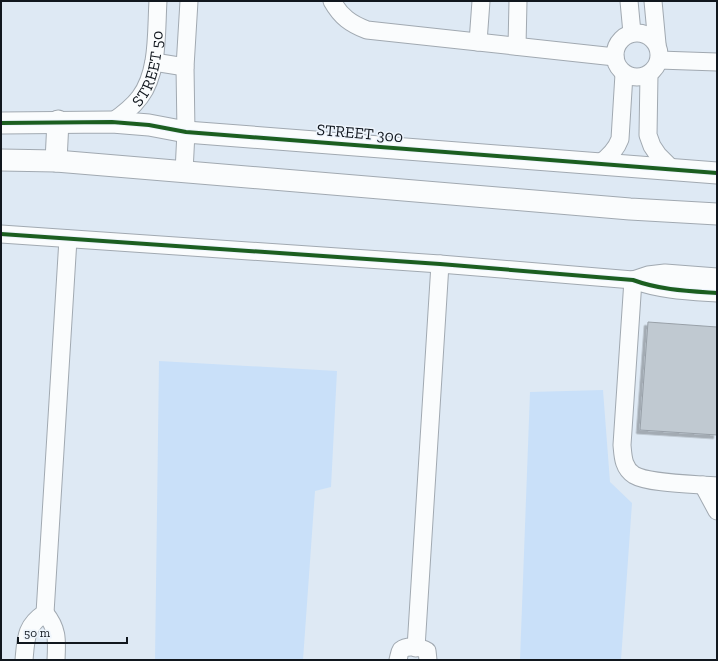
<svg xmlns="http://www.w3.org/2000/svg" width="718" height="661" font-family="'Zilla Slab',serif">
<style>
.green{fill:#c9e0f9}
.building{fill:#c0c9d1;stroke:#98a0a8;filter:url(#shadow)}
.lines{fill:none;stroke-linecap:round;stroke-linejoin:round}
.minor-casing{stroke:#a1a9b1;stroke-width:19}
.tertiary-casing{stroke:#a1a9b1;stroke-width:23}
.minor{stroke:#fafcfd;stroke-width:17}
.tertiary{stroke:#fafcfd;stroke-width:21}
.cycleway-casing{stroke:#edf4fc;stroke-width:6}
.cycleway{stroke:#1b5e20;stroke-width:4}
.labels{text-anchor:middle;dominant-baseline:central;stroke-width:3;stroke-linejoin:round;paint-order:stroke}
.street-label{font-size:16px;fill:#11171e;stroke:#edf4fc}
</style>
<defs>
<filter id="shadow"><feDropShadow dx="-3.5" dy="3.5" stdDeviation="0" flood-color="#0004"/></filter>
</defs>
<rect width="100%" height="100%" fill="#dee9f4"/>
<g class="green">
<path d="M159,361L337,371L331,487L315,491L303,660H155Z"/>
<path d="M603,390L610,482L632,503L621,660H520L530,392Z"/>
</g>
<path class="building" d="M648,322L717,327V435L640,430Z"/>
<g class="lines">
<defs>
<g id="minor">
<path d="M332,1C341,17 351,24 367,30L615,57"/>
<path d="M629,1L632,33"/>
<path d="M653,1L657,44"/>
<circle cx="637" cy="55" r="22"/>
<path d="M478,42L481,1"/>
<path d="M517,46L518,1"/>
<path d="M659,60L717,62"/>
<path d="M154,62L185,67"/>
<path d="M649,74L648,135L652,146L658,155L674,171"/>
<path id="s1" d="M112,122C122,115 132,108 140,97C159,72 156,31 158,1"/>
<path d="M599,164C609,157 616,150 620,139L624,74"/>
<path d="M184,172L186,132L185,67L189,1"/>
<path d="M1,234L440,264L633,280C660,290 688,291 717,293"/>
<path d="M633,280L622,445C623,456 623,468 634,475C649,484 698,484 717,486"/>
<path d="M633,280L648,275L665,273L717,277"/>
<path d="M703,485L717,511"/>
<path d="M45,613L68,239"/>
<path d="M416,648L440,264"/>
<path d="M24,660C26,639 25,626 45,613C58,629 57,640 56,660"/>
<path d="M398,660C399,657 399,653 401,650C407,645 421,647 427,651L428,660"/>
</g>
<g id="tertiary">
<path d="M1,123L112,122L149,125L186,132L717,173"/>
<path d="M1,160L56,161L630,209L717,214"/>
<path d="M56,161L58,121"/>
</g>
</defs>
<use href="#minor" class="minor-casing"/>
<use href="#tertiary" class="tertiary-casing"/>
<use href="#minor" class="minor"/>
<use href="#tertiary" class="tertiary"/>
<defs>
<g id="cycleway">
<path d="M1,123L112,122L149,125L186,132L717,173"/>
<path d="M1,234L440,264L633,280C660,290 688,291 717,293"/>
</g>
</defs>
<use href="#cycleway" class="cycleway-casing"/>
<use href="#cycleway" class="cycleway"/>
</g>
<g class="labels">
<g class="street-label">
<text stroke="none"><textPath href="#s1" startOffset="68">STREET 50</textPath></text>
<text transform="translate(360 133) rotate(5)">STREET 300</text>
</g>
</g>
<rect width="718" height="661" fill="none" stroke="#11171e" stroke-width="4"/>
<path d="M18 637v6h109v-6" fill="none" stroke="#11171e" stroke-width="2"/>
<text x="24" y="637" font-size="12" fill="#11171e" stroke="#edf4fc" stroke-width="3" paint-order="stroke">50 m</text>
</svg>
